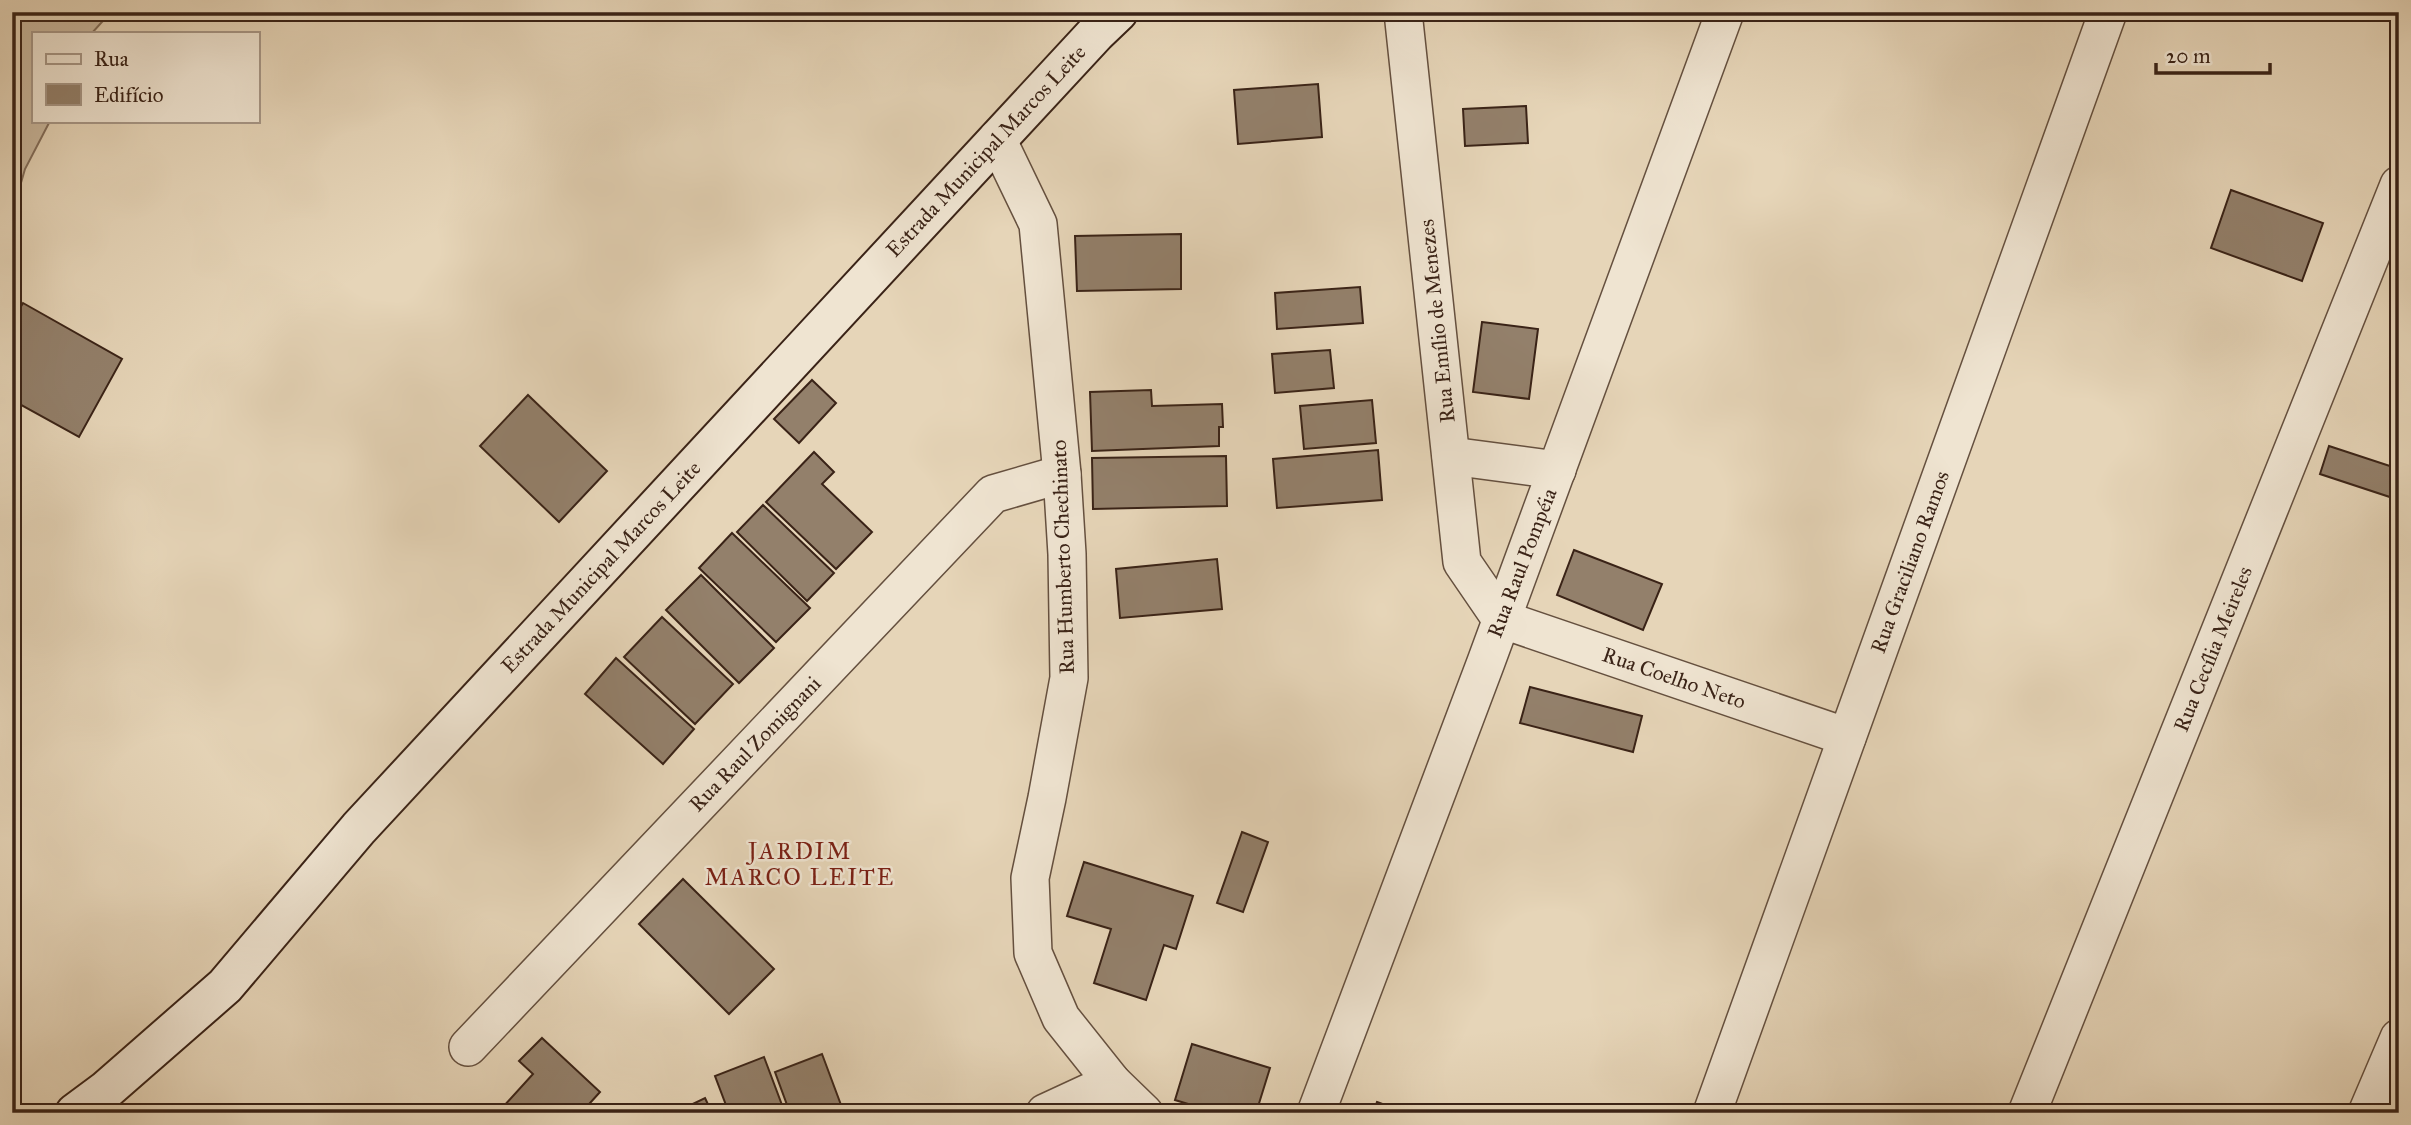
<svg xmlns="http://www.w3.org/2000/svg" width="2411" height="1125" font-family="'IM FELL Great Primer',serif">
<style>
.green{fill:#c9b79d;stroke:#826d5a;stroke-width:2}
.building{fill:#93806b;stroke:#3a2317;stroke-width:2}
.lines{fill:none;stroke-linecap:round;stroke-linejoin:round}
.street-casing{stroke:#65503f;stroke-width:40}
.secondary-casing{stroke:#3a2317;stroke-width:42}
.street{stroke:#efe4d1;stroke-width:37}
.secondary{stroke:#efe4d1;stroke-width:38}
.labels{text-anchor:middle;dominant-baseline:central;stroke-width:5;stroke-linejoin:round;paint-order:stroke}
.street-label{font-size:21px;fill:#3a2317;stroke:#efe4d1}
.neighbourhood-label{font-size:23px;letter-spacing:2px;fill:#7a1f14;stroke:#efe4d1}
</style>
<rect width="100%" height="100%" fill="#e6d5b8"/>
<filter id="stains"><feTurbulence type="fractalNoise" baseFrequency=".00286" numOctaves="4"/><feColorMatrix values="0 0 0 0 .2 0 0 0 0 .09 0 0 0 0 .02 0 0 0 .5 -.17"/></filter>
<radialGradient id="worn" r=".72"><stop offset=".6" stop-color="#630" stop-opacity="0"/><stop offset="1" stop-color="#630" stop-opacity=".3"/></radialGradient>
<path class="green" d="M12,12H111L92,33H33V121H50L25,169L12,214Z"/>
<g class="building">
<path d="M1318,84L1322,137L1238,144L1234,90Z"/>
<path d="M1526,106L1528,143L1465,146L1463,109Z"/>
<path d="M2231,190L2323,223L2302,281L2211,248Z"/>
<path d="M1181,234V289L1077,291L1075,236Z"/>
<path d="M1360,287L1363,323L1277,329L1275,293Z"/>
<path d="M23,303L122,359L79,437L12,400V322Z"/>
<path d="M1482,322L1538,329L1529,399L1473,392Z"/>
<path d="M1330,350L1334,388L1275,393L1272,354Z"/>
<path d="M812,380L836,403L799,443L774,419Z"/>
<path d="M1151,390L1152,406L1222,404L1223,427H1219V446L1092,451L1090,392Z"/>
<path d="M528,395L607,471L559,522L480,446Z"/>
<path d="M1372,400L1376,443L1304,449L1300,406Z"/>
<path d="M2329,446L2399,469V500L2320,474Z"/>
<path d="M1378,450L1382,500L1277,508L1273,459Z"/>
<path d="M814,452L834,472L822,484L872,532L836,569L766,502Z"/>
<path d="M1226,456L1227,506L1093,509L1092,458Z"/>
<path d="M763,505L834,573L807,601L737,532Z"/>
<path d="M732,533L810,608L776,642L699,568Z"/>
<path d="M1574,550L1662,584L1643,630L1557,595Z"/>
<path d="M1217,559L1222,609L1120,618L1116,569Z"/>
<path d="M701,575L774,648L739,683L666,610Z"/>
<path d="M662,617L733,684L695,724L624,657Z"/>
<path d="M616,658L694,729L663,764L585,694Z"/>
<path d="M1530,687L1642,716L1633,752L1520,723Z"/>
<path d="M1242,832L1268,842L1243,912L1217,903Z"/>
<path d="M1084,862L1193,896L1176,949L1164,945L1146,1000L1094,983L1111,929L1067,916Z"/>
<path d="M683,879L774,969L729,1014L639,924Z"/>
<path d="M542,1038L600,1092L581,1113H510L503,1107L533,1074L519,1061Z"/>
<path d="M1192,1044L1270,1068L1256,1113H1218L1175,1100Z"/>
<path d="M822,1054L844,1113H790L775,1072Z"/>
<path d="M764,1057L785,1113H729L715,1076Z"/>
<path d="M705,1098L712,1113H674Z"/>
<path d="M1377,1102L1407,1113H1373Z"/>
</g>
<g class="lines">
<defs>
<g id="street">
<path d="M1403,12L1462,562L1501,619L1847,737"/>
<path d="M997,139L1038,224L1062,474L1067,554L1069,678L1047,798L1030,878L1033,953L1061,1018L1112,1082L1144,1113"/>
<path d="M1451,456L1557,470"/>
<path d="M468,1047L993,494L1062,474"/>
<path d="M1045,1113L1112,1082"/>
<path d="M1316,1113L1486,662L1725,12"/>
<path d="M1712,1113L2108,12"/>
<path d="M2027,1113L2399,185"/>
<path d="M2367,1113L2399,1038"/>
</g>
<path id="secondary" d="M75,1113L106,1090L225,986L359,828L1096,33L1118,12"/>
</defs>
<use href="#street" class="street-casing"/>
<use href="#secondary" class="secondary-casing"/>
<use href="#street" class="street"/>
<use href="#secondary" class="secondary"/>
</g>
<g class="labels">
<g class="street-label">
<text transform="translate(986 151) rotate(-47)">Estrada Municipal Marcos Leite</text>
<text transform="translate(1437 321) rotate(-96)">Rua Emílio de Menezes</text>
<text transform="translate(1063 557) rotate(-92)">Rua Humberto Chechinato</text>
<text transform="translate(1910 562) rotate(-70)">Rua Graciliano Ramos</text>
<text transform="translate(1522 563) rotate(-69)">Rua Raul Pompéia</text>
<text transform="translate(601 567) rotate(-47)">Estrada Municipal Marcos Leite</text>
<text transform="translate(2213 649) rotate(-68)">Rua Cecília Meireles</text>
<text transform="translate(1674 678) rotate(19)">Rua Coelho Neto</text>
<text transform="translate(755 744) rotate(-46)">Rua Raul Zomignani</text>
</g>
<g class="neighbourhood-label">
<text x="800" y="851">JARDIM<tspan x="800" dy="26">MARCO LEITE</tspan></text>
</g>
</g>
<rect width="2411" height="1125" fill="none" stroke="#e6d5b8" stroke-width="42"/>
<rect x="14" y="14" width="2383" height="1097" fill="none" stroke="#3a2317" stroke-width="3.5"/>
<rect x="21" y="21" width="2369" height="1083" fill="none" stroke="#3a2317" stroke-width="2"/>
<rect x="32" y="32" width="228" height="91" fill="#efe4d1" stroke="#a79787" stroke-width="2"/>
<rect x="46" y="54" width="35" height="10" fill="#efe4d1" stroke="#a79787" stroke-width="2"/>
<text x="94" y="66" font-size="21" fill="#3a2317">Rua</text>
<rect x="46" y="84" width="35" height="21" fill="#93806b" stroke="#a79787" stroke-width="2"/>
<text x="94" y="102" font-size="21" fill="#3a2317">Edifício</text>
<path d="M2156 63v10h114v-10" fill="none" stroke="#3a2317" stroke-width="3.5"/>
<text x="2166" y="63" font-size="21" fill="#3a2317" stroke="#efe4d1" stroke-width="5" paint-order="stroke">20 m</text>
<rect width="100%" height="100%" filter="url(#stains)"/>
<rect width="100%" height="100%" fill="url(#worn)"/>
</svg>
